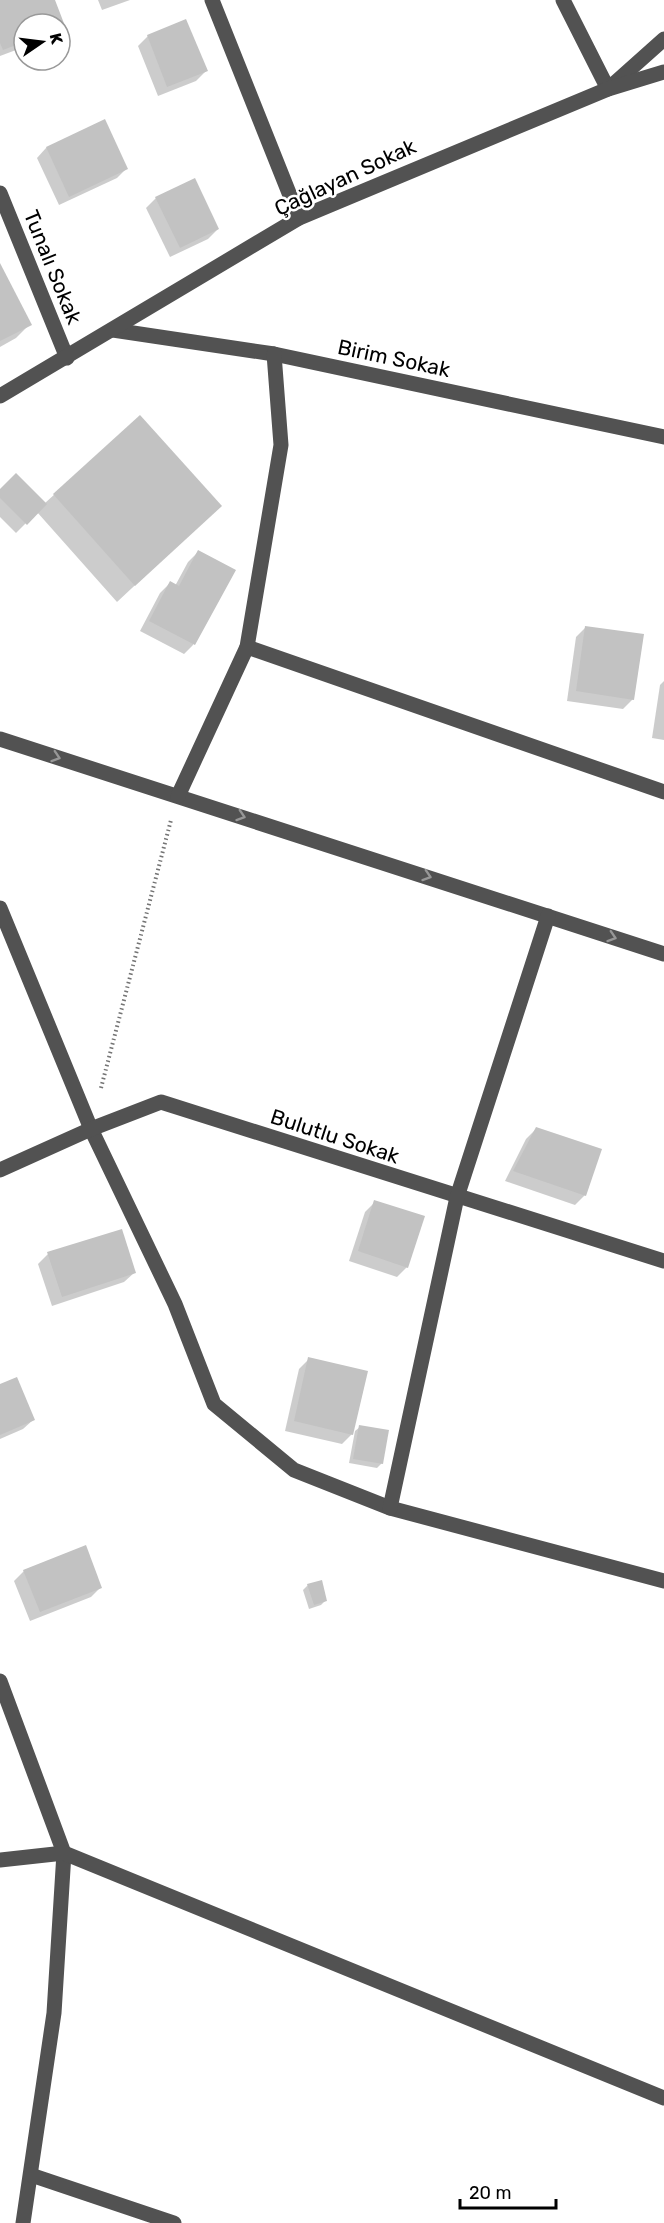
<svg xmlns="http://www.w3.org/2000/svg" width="664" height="2223" font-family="Rubik,sans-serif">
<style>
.shadow{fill:#0003}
.building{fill:#c2c2c2}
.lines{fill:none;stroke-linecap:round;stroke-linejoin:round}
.path{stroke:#747474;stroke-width:4;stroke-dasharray:1.5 3;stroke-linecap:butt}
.minor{stroke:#525252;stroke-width:15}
.oneway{stroke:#979797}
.labels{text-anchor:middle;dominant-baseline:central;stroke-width:5;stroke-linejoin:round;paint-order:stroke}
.street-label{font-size:21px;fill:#000;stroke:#fff}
</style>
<rect width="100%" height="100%" fill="#fff"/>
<g class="shadow">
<path d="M0,0H54L63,25L60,29V24H24V47L0,56Z"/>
<path d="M98,0H130L102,10Z"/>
<path d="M148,36L206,71L196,81L158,96L138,46Z"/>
<path d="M104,121L126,169L117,178L59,205L37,158L46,148Z"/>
<path d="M156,198L218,229L208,239L170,257L146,208Z"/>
<path d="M0,266L30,324L16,338L0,347Z"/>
<path d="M140,417L220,506L117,602L37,512L16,533L0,517V491L45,503Z"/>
<path d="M198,552L233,571L193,645L184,654L140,631L160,593L170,583L175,586L188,562Z"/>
<path d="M586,627L633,699L623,709L567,701L576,637Z"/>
<path d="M664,681V740L652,738L660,685Z"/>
<path d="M536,1129L585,1195L575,1205L505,1181L526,1139Z"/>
<path d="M375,1202L407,1267L397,1277L349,1261L365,1212Z"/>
<path d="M48,1254L134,1273L124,1282L52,1306L38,1264Z"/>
<path d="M309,1359L352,1434L342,1444L285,1431L299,1369Z"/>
<path d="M0,1386L33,1420L23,1429L0,1439Z"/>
<path d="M360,1427L382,1463L377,1468L349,1463L355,1431Z"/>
<path d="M24,1571L101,1587L91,1597L30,1621L14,1581Z"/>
<path d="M308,1585L326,1600L321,1605L309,1609L303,1590Z"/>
</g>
<g class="building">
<path d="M0,0H55L65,26L60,28V24H24V42L3,50L0,43Z"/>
<path d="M186,19L208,71L167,87L147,35Z"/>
<path d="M105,119L128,169L69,197L46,147Z"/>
<path d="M195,178L219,229L180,248L155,197Z"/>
<path d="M0,263L32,325L0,341Z"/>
<path d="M140,415L222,506L135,586L53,494Z"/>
<path d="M16,473L47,504L27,525L0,498V489Z"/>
<path d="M198,550L236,570L195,645L149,621L170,581L179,586Z"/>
<path d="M585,626L644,634L634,700L576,691Z"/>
<path d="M536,1127L602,1149L586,1196L513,1171Z"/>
<path d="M374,1200L425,1216L408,1268L358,1251Z"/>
<path d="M122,1229L136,1273L62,1297L47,1252Z"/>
<path d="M308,1357L368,1371L353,1435L294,1421Z"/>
<path d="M17,1377L35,1420L0,1435V1384Z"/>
<path d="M359,1425L389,1430L383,1464L353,1459Z"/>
<path d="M86,1545L102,1588L40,1612L23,1570Z"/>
<path d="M322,1580L327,1601L314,1605L307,1584Z"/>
</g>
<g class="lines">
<path class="path" d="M101,1088L171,820"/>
<g class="minor">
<path d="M212,0L299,218"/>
<path d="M563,0L608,89L664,39"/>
<path d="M0,193L67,358"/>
<path d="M113,330L274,354L664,437"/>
<path d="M0,396L299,218L608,89L664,72"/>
<path d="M247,647L664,792"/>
<path d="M0,739L664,954"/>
<path d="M178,796L247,647L281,445L274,354"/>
<path d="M0,908L91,1129L175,1304L214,1404L294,1470L390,1508L664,1581"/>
<path d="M0,1170L91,1129L161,1102L664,1261"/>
<path d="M390,1508L457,1197L548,916"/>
<path d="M0,1681L64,1853L54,2013L23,2223"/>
<path d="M0,1860L64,1853L664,2098"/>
<path d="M31,2175L174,2223"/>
</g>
</g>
<defs><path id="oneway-chevron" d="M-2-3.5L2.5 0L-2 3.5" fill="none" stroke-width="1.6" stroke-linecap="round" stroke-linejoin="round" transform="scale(1.5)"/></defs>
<g class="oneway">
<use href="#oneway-chevron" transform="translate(56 757) rotate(18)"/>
<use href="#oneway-chevron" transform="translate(241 816) rotate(18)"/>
<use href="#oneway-chevron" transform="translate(427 876) rotate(18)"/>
<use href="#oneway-chevron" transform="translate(612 937) rotate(18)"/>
</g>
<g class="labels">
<g class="street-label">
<text transform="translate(345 177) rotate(-25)">Çağlayan Sokak</text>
<text transform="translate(53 267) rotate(68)">Tunalı Sokak</text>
<text transform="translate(394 358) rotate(12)">Birim Sokak</text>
<text transform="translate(335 1136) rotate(18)">Bulutlu Sokak</text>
</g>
</g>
<g transform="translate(42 42) rotate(76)"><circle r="28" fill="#ffffff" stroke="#999999" stroke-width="1.5"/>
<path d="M0-4.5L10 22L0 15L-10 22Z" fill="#000000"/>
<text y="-9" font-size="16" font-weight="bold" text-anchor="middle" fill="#000000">K</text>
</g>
<path d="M460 2199v9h96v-9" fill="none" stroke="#000000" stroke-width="3"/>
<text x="469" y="2199" font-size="18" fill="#000000" stroke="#ffffff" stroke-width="4.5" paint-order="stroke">20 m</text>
</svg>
